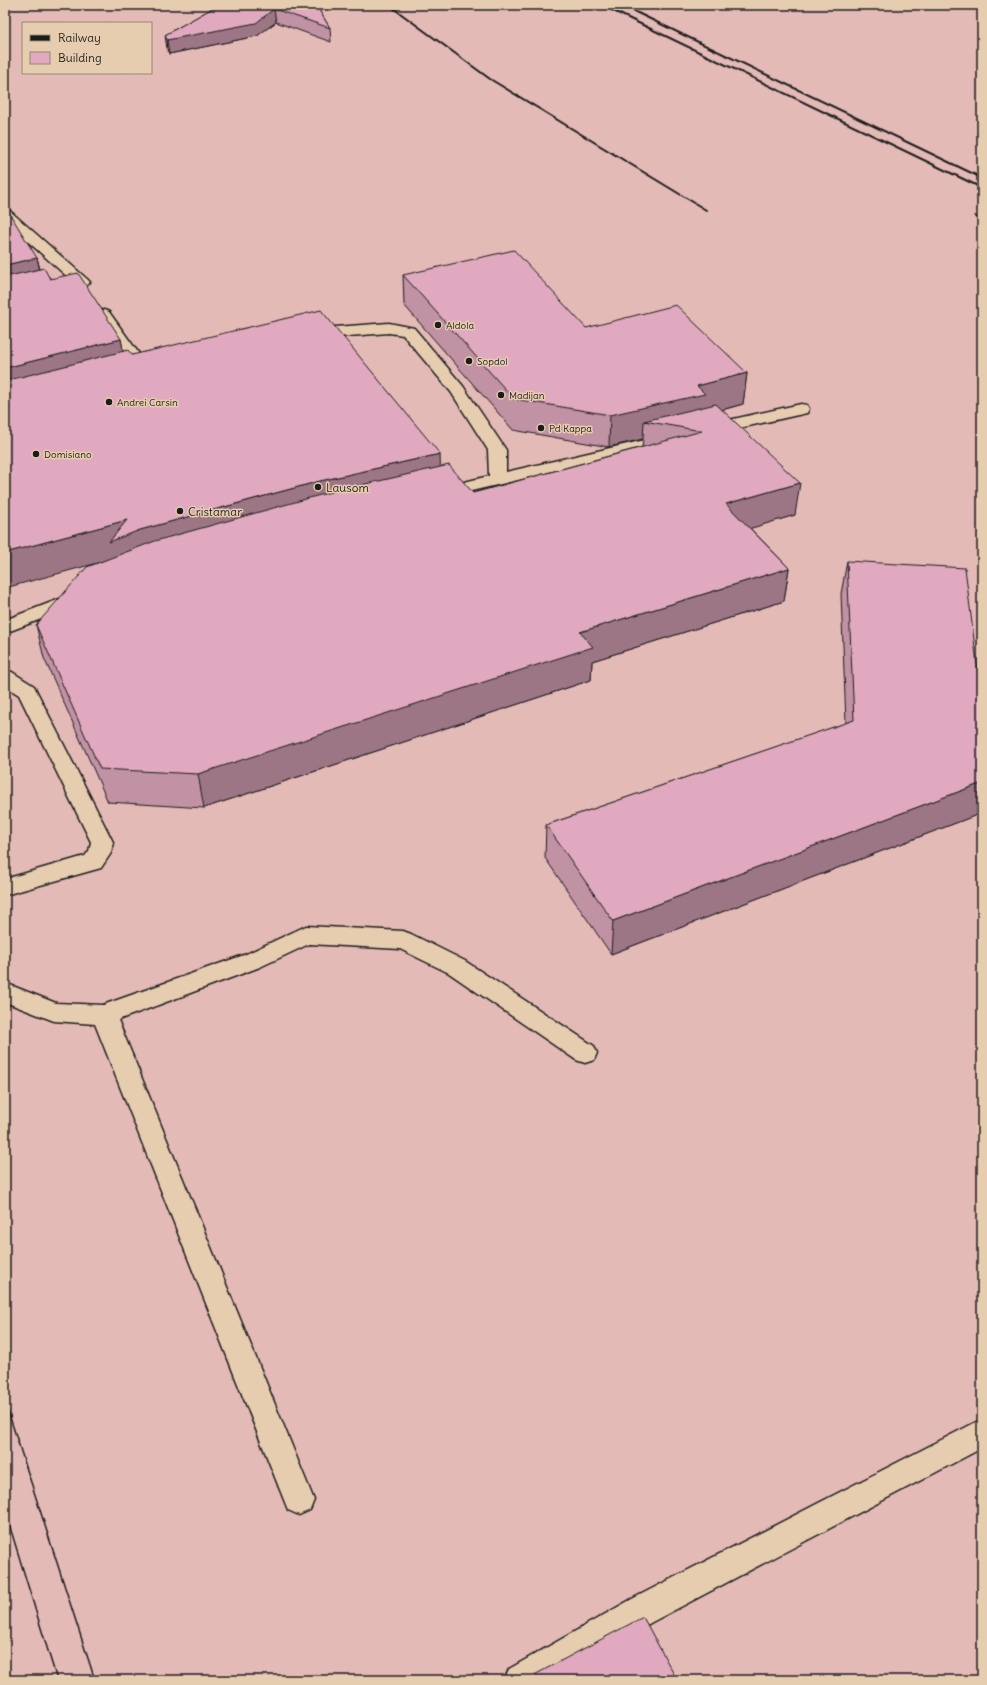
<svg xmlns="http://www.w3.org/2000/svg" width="987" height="1685" font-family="Delius,sans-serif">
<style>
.built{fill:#e4bab7;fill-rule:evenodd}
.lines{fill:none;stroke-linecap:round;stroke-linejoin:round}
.service-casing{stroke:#1c1c1c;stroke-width:3}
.service{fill:#e7cdaf;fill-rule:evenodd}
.tram{stroke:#1c1c1c;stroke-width:1.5}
.rail{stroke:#1c1c1c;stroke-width:2}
.wall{fill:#c191a4;stroke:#1c1c1c}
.shaded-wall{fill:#9d7686;stroke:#1c1c1c}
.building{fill:#e0a9bf;stroke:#1c1c1c}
.poi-dot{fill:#1c1c1c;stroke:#e7cdaf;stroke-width:1.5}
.labels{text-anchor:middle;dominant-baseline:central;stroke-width:3;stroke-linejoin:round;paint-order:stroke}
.far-poi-label{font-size:10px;fill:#1c1c1c;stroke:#e7cdaf;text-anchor:start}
.poi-label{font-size:12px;fill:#1c1c1c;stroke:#e7cdaf;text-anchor:start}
</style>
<rect width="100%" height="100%" fill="#e5c2b4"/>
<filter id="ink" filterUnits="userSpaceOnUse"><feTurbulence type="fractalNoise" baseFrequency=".025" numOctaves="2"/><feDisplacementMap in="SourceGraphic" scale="8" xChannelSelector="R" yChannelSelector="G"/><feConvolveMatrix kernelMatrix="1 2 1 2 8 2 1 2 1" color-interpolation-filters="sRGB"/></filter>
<g filter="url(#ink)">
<path class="built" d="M5,5H982V1680H5ZM23,23H151V73H23Z"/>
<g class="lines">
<defs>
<g id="service">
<path d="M5,210L10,211L87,279L90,282C84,290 70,294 62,292L59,289L62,286L72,281L5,221Z"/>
<path d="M104,310L109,312L150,369L152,372L150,375L144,377L138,375L96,315L99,312Z"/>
<path d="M389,323L414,328L463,386L506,450V472L671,434L677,435L680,439L677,443L671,444L437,499L431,498L428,494L431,490L489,476L488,450L451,392L403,335L389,333L308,339L302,337L300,334L302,331L308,329Z"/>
<path d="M801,404L807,405L809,409L807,413L708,435L702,434L700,430L702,426Z"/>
<path d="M78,592L85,594L87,598L85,602L5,633V620Z"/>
<path d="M5,670L12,672L34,686L113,842L111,853L101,868L5,895V879L85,856L89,851L91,842L19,695L5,686Z"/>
<path d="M306,926L403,931L411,934L465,961L594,1046L597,1053L594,1060L585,1063L576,1060L449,973L400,949L309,944L260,967L118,1020L314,1500L310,1510L299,1515L288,1510L284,1500L95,1024L54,1021L5,1002V983L56,1003L103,1005L244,955Z"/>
<path d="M982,1419V1448L652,1622L551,1680H504L509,1669L630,1600Z"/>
</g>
</defs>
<use href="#service" class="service-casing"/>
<use href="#service" class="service"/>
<g class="tram">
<path d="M5,1402L95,1680"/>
<path d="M5,1511L57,1680"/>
</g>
<g class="rail">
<path d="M389,5L490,79L706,210"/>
<path d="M601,5L982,188"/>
<path d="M621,5L982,178"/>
<path d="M975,216L982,220"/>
</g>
</g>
<g class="wall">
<path d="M218,5H316L330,28L331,42L276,22L257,36L169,54L167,49L165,35Z"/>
<path d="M37,258L40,269L121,339L123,351L132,355L440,467L473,493L642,447L643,439L609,447L513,430L404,305L403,275L586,328L747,373L743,404L722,410L795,515L750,528L789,568L784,601L592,661L591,680L204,808L108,802L44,658L36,625L99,562Z"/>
<path d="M847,561L982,703V813L611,954L545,858L546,825L846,723L841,594Z"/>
</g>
<g class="shaded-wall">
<path d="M274,9L276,22L257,36L169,54L167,40Z"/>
<path d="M37,258L44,288L5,296V265Z"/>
<path d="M121,339L127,370L5,401V368Z"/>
<path d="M747,373L743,404L703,415L644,421L643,439L609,447L610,415L697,386Z"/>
<path d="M440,454L441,486L112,559L5,588V553L127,520L140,530L320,481Z"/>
<path d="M800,483L795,515L722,537L726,504Z"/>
<path d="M789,568L784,601L592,661L591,680L204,808L198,774L580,632Z"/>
<path d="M982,783V813L611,954L613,921Z"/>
</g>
<g class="building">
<path d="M218,5H316L330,28L274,9L256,23L167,40L165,35Z"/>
<path d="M5,206L37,258L5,265Z"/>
<path d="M514,250L586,328L676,305L747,373L697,386L705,394L610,415L514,399L403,275Z"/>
<path d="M44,268L50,279L78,273L121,339L5,368V277Z"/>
<path d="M321,310L440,454L320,481L140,530L109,542L127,520L5,553V381L128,350L132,355Z"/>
<path d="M716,404L800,483L726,504L789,568L580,632L593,647L198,774L100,769L36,625L87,567L155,541L331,492L449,465L473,493L702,431L644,421Z"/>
<path d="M847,561L965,568L982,703V783L613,921L546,825L854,720Z"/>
<path d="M643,1617L677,1680H525Z"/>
</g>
</g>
<g class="poi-dot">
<circle cx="438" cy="325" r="4"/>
<circle cx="469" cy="361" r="4"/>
<circle cx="501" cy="395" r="4"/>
<circle cx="109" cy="402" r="4"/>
<circle cx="541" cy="428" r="4"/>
<circle cx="36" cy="454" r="4"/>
<circle cx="318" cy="487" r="4"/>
<circle cx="180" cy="511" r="4"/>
</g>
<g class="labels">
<g class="far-poi-label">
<text x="446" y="325">Aldola</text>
<text x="477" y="361">Sopdol</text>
<text x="509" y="395">Madijan</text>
<text x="117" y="402">Andrei Carsin</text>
<text x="549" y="428">Pd Kappa</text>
<text x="44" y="454">Domisiano</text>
</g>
<g class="poi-label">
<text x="326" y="487">Lausom</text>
<text x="188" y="511">Cristamar</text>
</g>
</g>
<rect width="987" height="1685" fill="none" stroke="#e7cdaf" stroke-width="20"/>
<rect x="10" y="10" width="967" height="1665" fill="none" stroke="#1c1c1c" stroke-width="1.5" filter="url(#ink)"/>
<rect x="22" y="22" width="130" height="52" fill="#e7cdaf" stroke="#968674"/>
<rect x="30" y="35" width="20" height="6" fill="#1c1c1c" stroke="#968674"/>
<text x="58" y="42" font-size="12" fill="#1c1c1c">Railway</text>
<rect x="30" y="52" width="20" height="12" fill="#e0a9bf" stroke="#968674"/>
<text x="58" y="62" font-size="12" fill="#1c1c1c">Building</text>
</svg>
